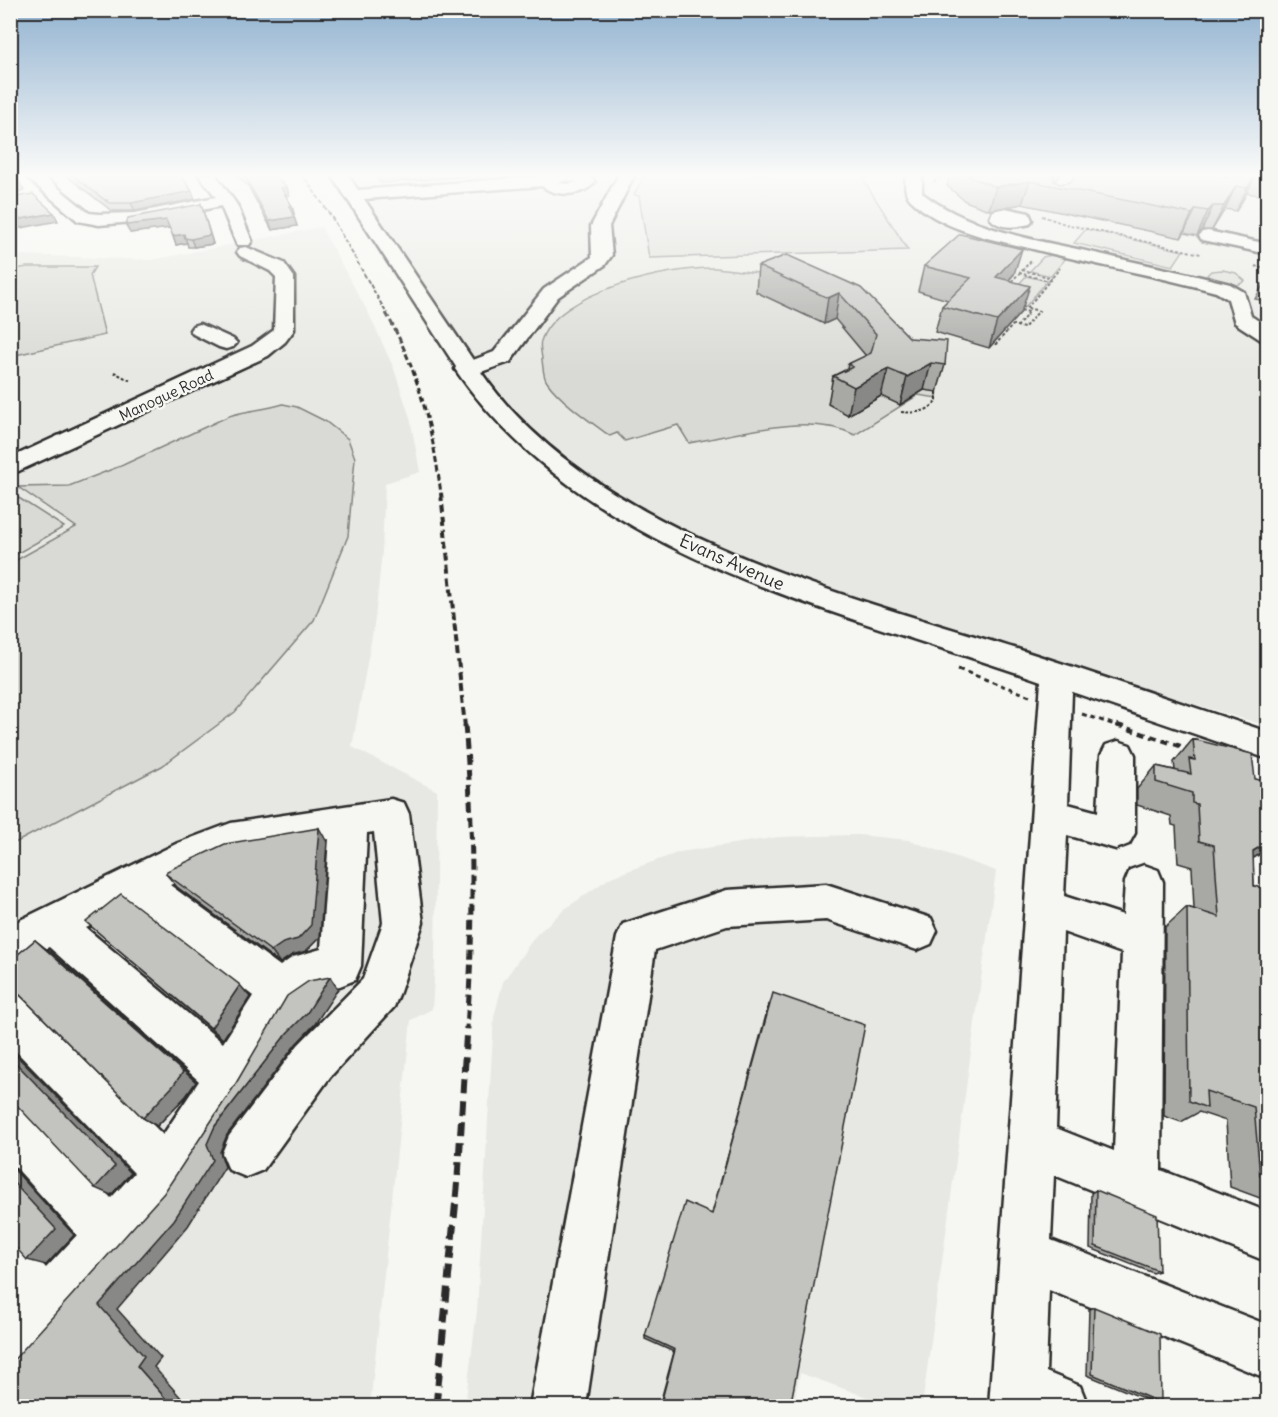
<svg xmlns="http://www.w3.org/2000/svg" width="1278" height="1417" font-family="Delius,sans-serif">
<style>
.built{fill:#e7e7e3}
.green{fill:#d9d9d5;stroke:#828280;stroke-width:1.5}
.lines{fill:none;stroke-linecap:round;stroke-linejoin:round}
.minor-casing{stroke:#2b2b2b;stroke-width:5}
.path-far2{stroke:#2b2b2b;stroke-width:2;stroke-dasharray:3 2;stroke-linecap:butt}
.path-far1{stroke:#2b2b2b;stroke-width:3;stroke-dasharray:5 4;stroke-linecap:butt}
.path{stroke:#2b2b2b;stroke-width:4.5;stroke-dasharray:7 5;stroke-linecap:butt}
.minor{fill:#f6f6f2;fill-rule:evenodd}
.rail-far4{stroke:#2b2b2b;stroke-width:2;stroke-dasharray:4.5 2;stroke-linecap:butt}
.rail-far3{stroke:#2b2b2b;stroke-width:3;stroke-dasharray:6 3;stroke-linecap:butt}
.rail-far2{stroke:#2b2b2b;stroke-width:4;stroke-dasharray:8 4;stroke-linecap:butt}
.rail-far1{stroke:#2b2b2b;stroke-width:5;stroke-dasharray:10 5;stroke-linecap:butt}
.rail{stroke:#2b2b2b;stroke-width:7;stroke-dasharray:14 7;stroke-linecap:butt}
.wall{fill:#a8a8a5;stroke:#2b2b2b;stroke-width:1.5}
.shaded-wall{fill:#888886;stroke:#2b2b2b;stroke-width:1.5}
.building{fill:#c3c3c0;stroke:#2b2b2b;stroke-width:1.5}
.labels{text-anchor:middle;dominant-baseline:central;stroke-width:5;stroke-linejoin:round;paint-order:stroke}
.far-street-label{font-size:15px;fill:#2b2b2b;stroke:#f6f6f2}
.street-label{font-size:18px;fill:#2b2b2b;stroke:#f6f6f2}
</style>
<rect width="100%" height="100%" fill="#f6f6f2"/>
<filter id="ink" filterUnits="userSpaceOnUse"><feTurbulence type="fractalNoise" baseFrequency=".0167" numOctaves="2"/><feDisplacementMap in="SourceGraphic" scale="12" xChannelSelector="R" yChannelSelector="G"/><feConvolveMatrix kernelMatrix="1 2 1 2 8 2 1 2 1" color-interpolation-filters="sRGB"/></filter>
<g filter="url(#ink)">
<g class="built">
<path d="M347,174H1267V726L842,597L728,553L644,511L583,474L523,423L484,378Z"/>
<path d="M321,227L369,314L394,369L410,418L420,472L385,483L382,551L375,619L352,747L437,791L435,963L432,1009L411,1020L370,1406H11L10,259L21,255L152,260Z"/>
<path d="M858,835L908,840L996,871L922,1406H892L800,1373L793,1406H465L477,1311L494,1017L503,982L536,935L565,909L611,877L680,852L779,837Z"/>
</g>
<g class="green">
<path d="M645,174H867L864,181L908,250L649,258L639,196L634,195Z"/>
<path d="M1086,229L1183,251L1173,266L1074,243Z"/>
<path d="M1057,254L1067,257L1051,276L1030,271L1043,257Z"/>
<path d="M27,267H95L90,275L105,335L11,356V270Z"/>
<path d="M716,268L775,275L940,368L937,398L918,395L855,435C808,412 739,434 689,443L678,425L625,441L617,433L610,436C591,422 560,401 547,382C543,377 543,366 542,360C542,354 539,346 541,341C557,291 670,267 716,268Z"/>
<path d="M1223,270L1236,273L1245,281C1235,289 1216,285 1207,275L1211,271Z"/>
<path d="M1026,276L1047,281L1026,306L1004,301Z"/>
<path d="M283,404L297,407L325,421L348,439L355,458L348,536L314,620L235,712L162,766L11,845V563L76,527L18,487L69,486L123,465L229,416C247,410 264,410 283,404Z"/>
<path d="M11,493L64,527L11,557H10Z"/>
</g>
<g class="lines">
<defs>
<g id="minor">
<path d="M23,174H41L89,213L99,214L135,213L216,197L198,174H215L237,205L252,241L249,245H237L221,206L154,220L99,225L78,221Z"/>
<path d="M331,174H347L358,190L546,176L548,174C563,174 585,169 595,182C583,197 556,197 542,186L364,199L473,360L494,352L544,289L592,257L591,226L619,174H635L609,226L612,255L605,265L558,297L510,362L481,372C589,530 840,594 1014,648C1099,675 1183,704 1268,732V759L1072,692L1068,804L1098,812L1101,755L1106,745L1118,741L1130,745L1135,755V833L1129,844L1116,849L1067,835L1064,896L1123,915L1125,882L1130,870L1144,865L1158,870L1163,882L1161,1170L1268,1212V1262L1054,1175L1051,1240L1268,1325V1379L1049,1290L1046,1372L1080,1386L1088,1406H989L1041,681C834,609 587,559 455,369L456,367ZM566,180L577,182L568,184L558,183ZM1063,932L1122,953L1114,1151L1056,1128Z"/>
<path d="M906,174H922V193C966,227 1024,238 1077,249C1128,261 1179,271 1230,284L1244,292L1251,316L1268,327V342L1261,340L1235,323L1228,299L1216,292C1154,275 1091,264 1029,248C990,239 940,229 911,200C904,193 905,184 906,174Z"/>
<path d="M1005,208L1029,213L1032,220L1030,224C1016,227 1000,230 990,218L993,211Z"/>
<path d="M1208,231L1268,244V254L1202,240L1199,236L1202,232Z"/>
<path d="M246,247L284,263L294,277V330L285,342L268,356L10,475V458L252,346L274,330L276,277L270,271L240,256L237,252L240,248Z"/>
<path d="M200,324L233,339L237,343L233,347L226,349L219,347L193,334L190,330L193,326Z"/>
<path d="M391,799L404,803L409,814L423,923L400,992L394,1007L330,1077L263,1170L246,1177L229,1170L222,1153L229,1136L298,1045L363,979L383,923L374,832L367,833L361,966L355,980L340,986L317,990L295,1006L244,1093L177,1198L29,1365L10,1373V1241L28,1248L46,1268L77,1235L10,1161V1103L27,1109L111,1198L134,1173L10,1045V992L25,998L163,1135L199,1081L49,947L10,965V925L178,843L231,823ZM329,839L321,949L293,957L280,966L170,885L234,855ZM134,904L253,996L223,1043L86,928Z"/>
<path d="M826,884L931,918L937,931L931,944L917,950L826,920L727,926L655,950L586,1406H530L617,937L623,924L727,890Z"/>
</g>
</defs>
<use href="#minor" class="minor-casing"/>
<g class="path-far2">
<path d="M934,182L940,177L954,175"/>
<path d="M1042,216L1065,224L1201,254"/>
<path d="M1255,266L1268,270"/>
<path d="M1022,270L1052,278"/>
<path d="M1019,273L1049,281"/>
<path d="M1008,285L1032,260"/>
<path d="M1027,308L1060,268"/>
<path d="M1016,309L1029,312"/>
<path d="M1017,327L1029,312"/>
<path d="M995,345L1013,325L1024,328L1039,311L1019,306"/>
<path d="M114,372L131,381"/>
<path d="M901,412C916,413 928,413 937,400V390"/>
</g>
<g class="path-far1">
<path d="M958,669L1030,696"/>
<path d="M1082,714L1121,727"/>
</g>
<path class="path" d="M1117,725L1189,749"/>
<use href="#minor" class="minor"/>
<path class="rail-far4" d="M302,174L331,216L387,314"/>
<path class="rail-far3" d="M386,313C418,369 433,430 441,494"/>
<path class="rail-far2" d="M441,493L465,727"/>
<path class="rail-far1" d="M465,725C474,827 474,926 467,1028"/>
<path class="rail" d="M436,1406L458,1178L467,1027"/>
</g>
<g class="wall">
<path d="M64,174H180L195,199L135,211H112Z"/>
<path d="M235,174H272L289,195H285L292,206L294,214H293L297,226L272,230L248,186Z"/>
<path d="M377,174H499L381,183L378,180Z"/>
<path d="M949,174H1063L1060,175L1054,181L1060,184L1070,182L1076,175L1074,174H1268V192L1265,196L1247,193L1236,211L1225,209L1212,230H1202L1197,236L1184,233L1181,238L1022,204L989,210L965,201L947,186L949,175Z"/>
<path d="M201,204L213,244L194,247H188L187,243L176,245L170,228L130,233Z"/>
<path d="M787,255L910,338L945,365L937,392L924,390L900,405L881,396L848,415L828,404L833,376L847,369L848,364L866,356L835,319L824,324L756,292L758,266Z"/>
<path d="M924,266L1014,274L1009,280L1021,312L989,348L935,332L942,306L948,300L918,291Z"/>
<path d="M1268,276V318L1260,314L1266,301L1255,299Z"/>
<path d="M1193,739L1255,779L1268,782V855L1267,850L1253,858L1254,886L1268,890V1201L1230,1187L1226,1121L1199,1112L1181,1122L1164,1116L1165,927L1187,907L1194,909L1192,867L1178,863L1176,826L1172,825L1171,816L1137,805V789L1156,766L1175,770L1174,762Z"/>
<path d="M327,842L320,937L306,951L292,955L280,963L177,887L166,874Z"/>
<path d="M86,922L250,997L223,1039Z"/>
<path d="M35,940L50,952L196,1082L186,1096L157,1126L143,1118L19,994L10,991V961Z"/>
<path d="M769,1004L790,1407H659L674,1352L645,1339V1336L712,1214Z"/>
<path d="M1096,1190L1159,1271L1153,1273L1090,1248L1091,1193Z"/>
<path d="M1094,1307L1161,1403H1155L1087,1375L1089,1309Z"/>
</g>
<g class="shaded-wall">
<path d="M10,174H22V176L11,179Z"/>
<path d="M1050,174H1063L1060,175L1051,185Z"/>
<path d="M1256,174L1247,193L1236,211L1247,188Z"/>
<path d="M1030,181L1022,204L989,210L996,187Z"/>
<path d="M20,183L24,190L10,194V185Z"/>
<path d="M1236,186L1225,209L1212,230L1224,206Z"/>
<path d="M287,187L289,195L283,196L281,188Z"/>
<path d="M192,191L195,199L135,211L131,203Z"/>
<path d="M201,204L213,244L194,247L191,239Z"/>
<path d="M289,206H292L294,214H291Z"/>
<path d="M1213,206L1202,230L1197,236L1208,211Z"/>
<path d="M1196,209L1184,233L1181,238L1192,214Z"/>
<path d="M54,213L58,221L10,230V221Z"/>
<path d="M294,217L297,226L272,230L269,221Z"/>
<path d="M166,220L170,228L130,233L126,225Z"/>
<path d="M184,234L187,243L176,245L173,236Z"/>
<path d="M1022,249L1014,274L988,303L996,277Z"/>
<path d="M1030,286L1021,312L989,348L997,321Z"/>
<path d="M839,293L835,319L824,324L828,298Z"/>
<path d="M931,363L924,390L900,405L907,377Z"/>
<path d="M888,369L881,396L848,415L854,387Z"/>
<path d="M319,828L327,842L320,937L306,951L292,955L280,963L271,951Z"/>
<path d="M1268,842V849L1230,873L1253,851Z"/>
<path d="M35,940L50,952L196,1082L186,1096L157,1126L143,1118Z"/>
<path d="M330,977L338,989L315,1024L296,1044L227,1135L220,1152L225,1167L188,1226L117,1309L161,1358L154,1367L189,1407H173L137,1366L99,1305L215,1126Z"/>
<path d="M240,985L250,997L223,1039L211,1028Z"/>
<path d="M10,1049L131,1173L111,1195L95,1188L10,1057Z"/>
<path d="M10,1165L74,1235L46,1265L27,1260L10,1179Z"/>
</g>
<g class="building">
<path d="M10,174H11L20,183L10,185Z"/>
<path d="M71,174H180L192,191L131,203H109L106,201L108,200H105Z"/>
<path d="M241,174H272L287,187L281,188L292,206H289L294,217L269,221L246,178Z"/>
<path d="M967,174H1052L1054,181L1060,184L1070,182L1077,174H1219V176L1227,178L1232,174H1256L1247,188L1236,186L1224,206H1213L1208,211L1196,209L1192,214L1030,181L996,187L972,178Z"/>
<path d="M33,194L54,213L10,221V198Z"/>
<path d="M201,204L210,235L191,239L185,238L184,234L173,236L166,220L126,225L128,218Z"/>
<path d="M960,234L1022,249L996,277L1030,286L997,321L942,306L971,278L924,266Z"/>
<path d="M787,255L861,288L910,338L947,341L945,365L931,363L907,377L888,369L854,387L833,376L853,367L848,364L871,353L876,334L839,293L828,298L758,266Z"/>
<path d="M1193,739L1252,754L1255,779L1268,782V842L1253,851L1254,886L1268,890V1178L1260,1176L1254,1107L1206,1091L1207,1108L1189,1101L1187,907L1219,917L1214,845L1199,841L1197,804L1192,803V793L1156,782V766L1191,774L1189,759L1195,760Z"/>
<path d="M319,828L311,925L298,939L283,943L271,951L166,874L167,871L225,844Z"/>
<path d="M121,894L240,985L211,1028L86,922Z"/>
<path d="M35,940L183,1072L173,1086L143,1118L10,985V961Z"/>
<path d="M330,977L307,1013L287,1033L215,1126L207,1144L213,1160L174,1220L99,1305L144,1356L137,1366L173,1407H10V1364L164,1193L235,1085L287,996L309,981Z"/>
<path d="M773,993L865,1025L790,1407H660L675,1350L645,1336L685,1202L712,1214Z"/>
<path d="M10,1057L115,1166L95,1188L10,1098Z"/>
<path d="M10,1179L56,1229L27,1260L10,1241Z"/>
<path d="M1096,1190L1157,1215L1159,1271L1095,1246Z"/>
<path d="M1094,1307L1160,1334L1161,1403L1092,1374Z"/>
</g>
</g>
<linearGradient id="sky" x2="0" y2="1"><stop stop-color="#91b2d0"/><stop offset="0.47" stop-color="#fbfbf9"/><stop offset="1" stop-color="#fbfbf9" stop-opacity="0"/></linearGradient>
<rect width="1278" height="373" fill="url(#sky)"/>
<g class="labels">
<g class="far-street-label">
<text transform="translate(166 395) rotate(-25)">Manogue Road</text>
</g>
<g class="street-label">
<text transform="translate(732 562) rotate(24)">Evans Avenue</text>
</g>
</g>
<rect width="1278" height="1417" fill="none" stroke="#f6f6f2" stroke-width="36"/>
<rect x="18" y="18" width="1242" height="1381" fill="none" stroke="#2b2b2b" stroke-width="2" filter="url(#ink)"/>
</svg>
